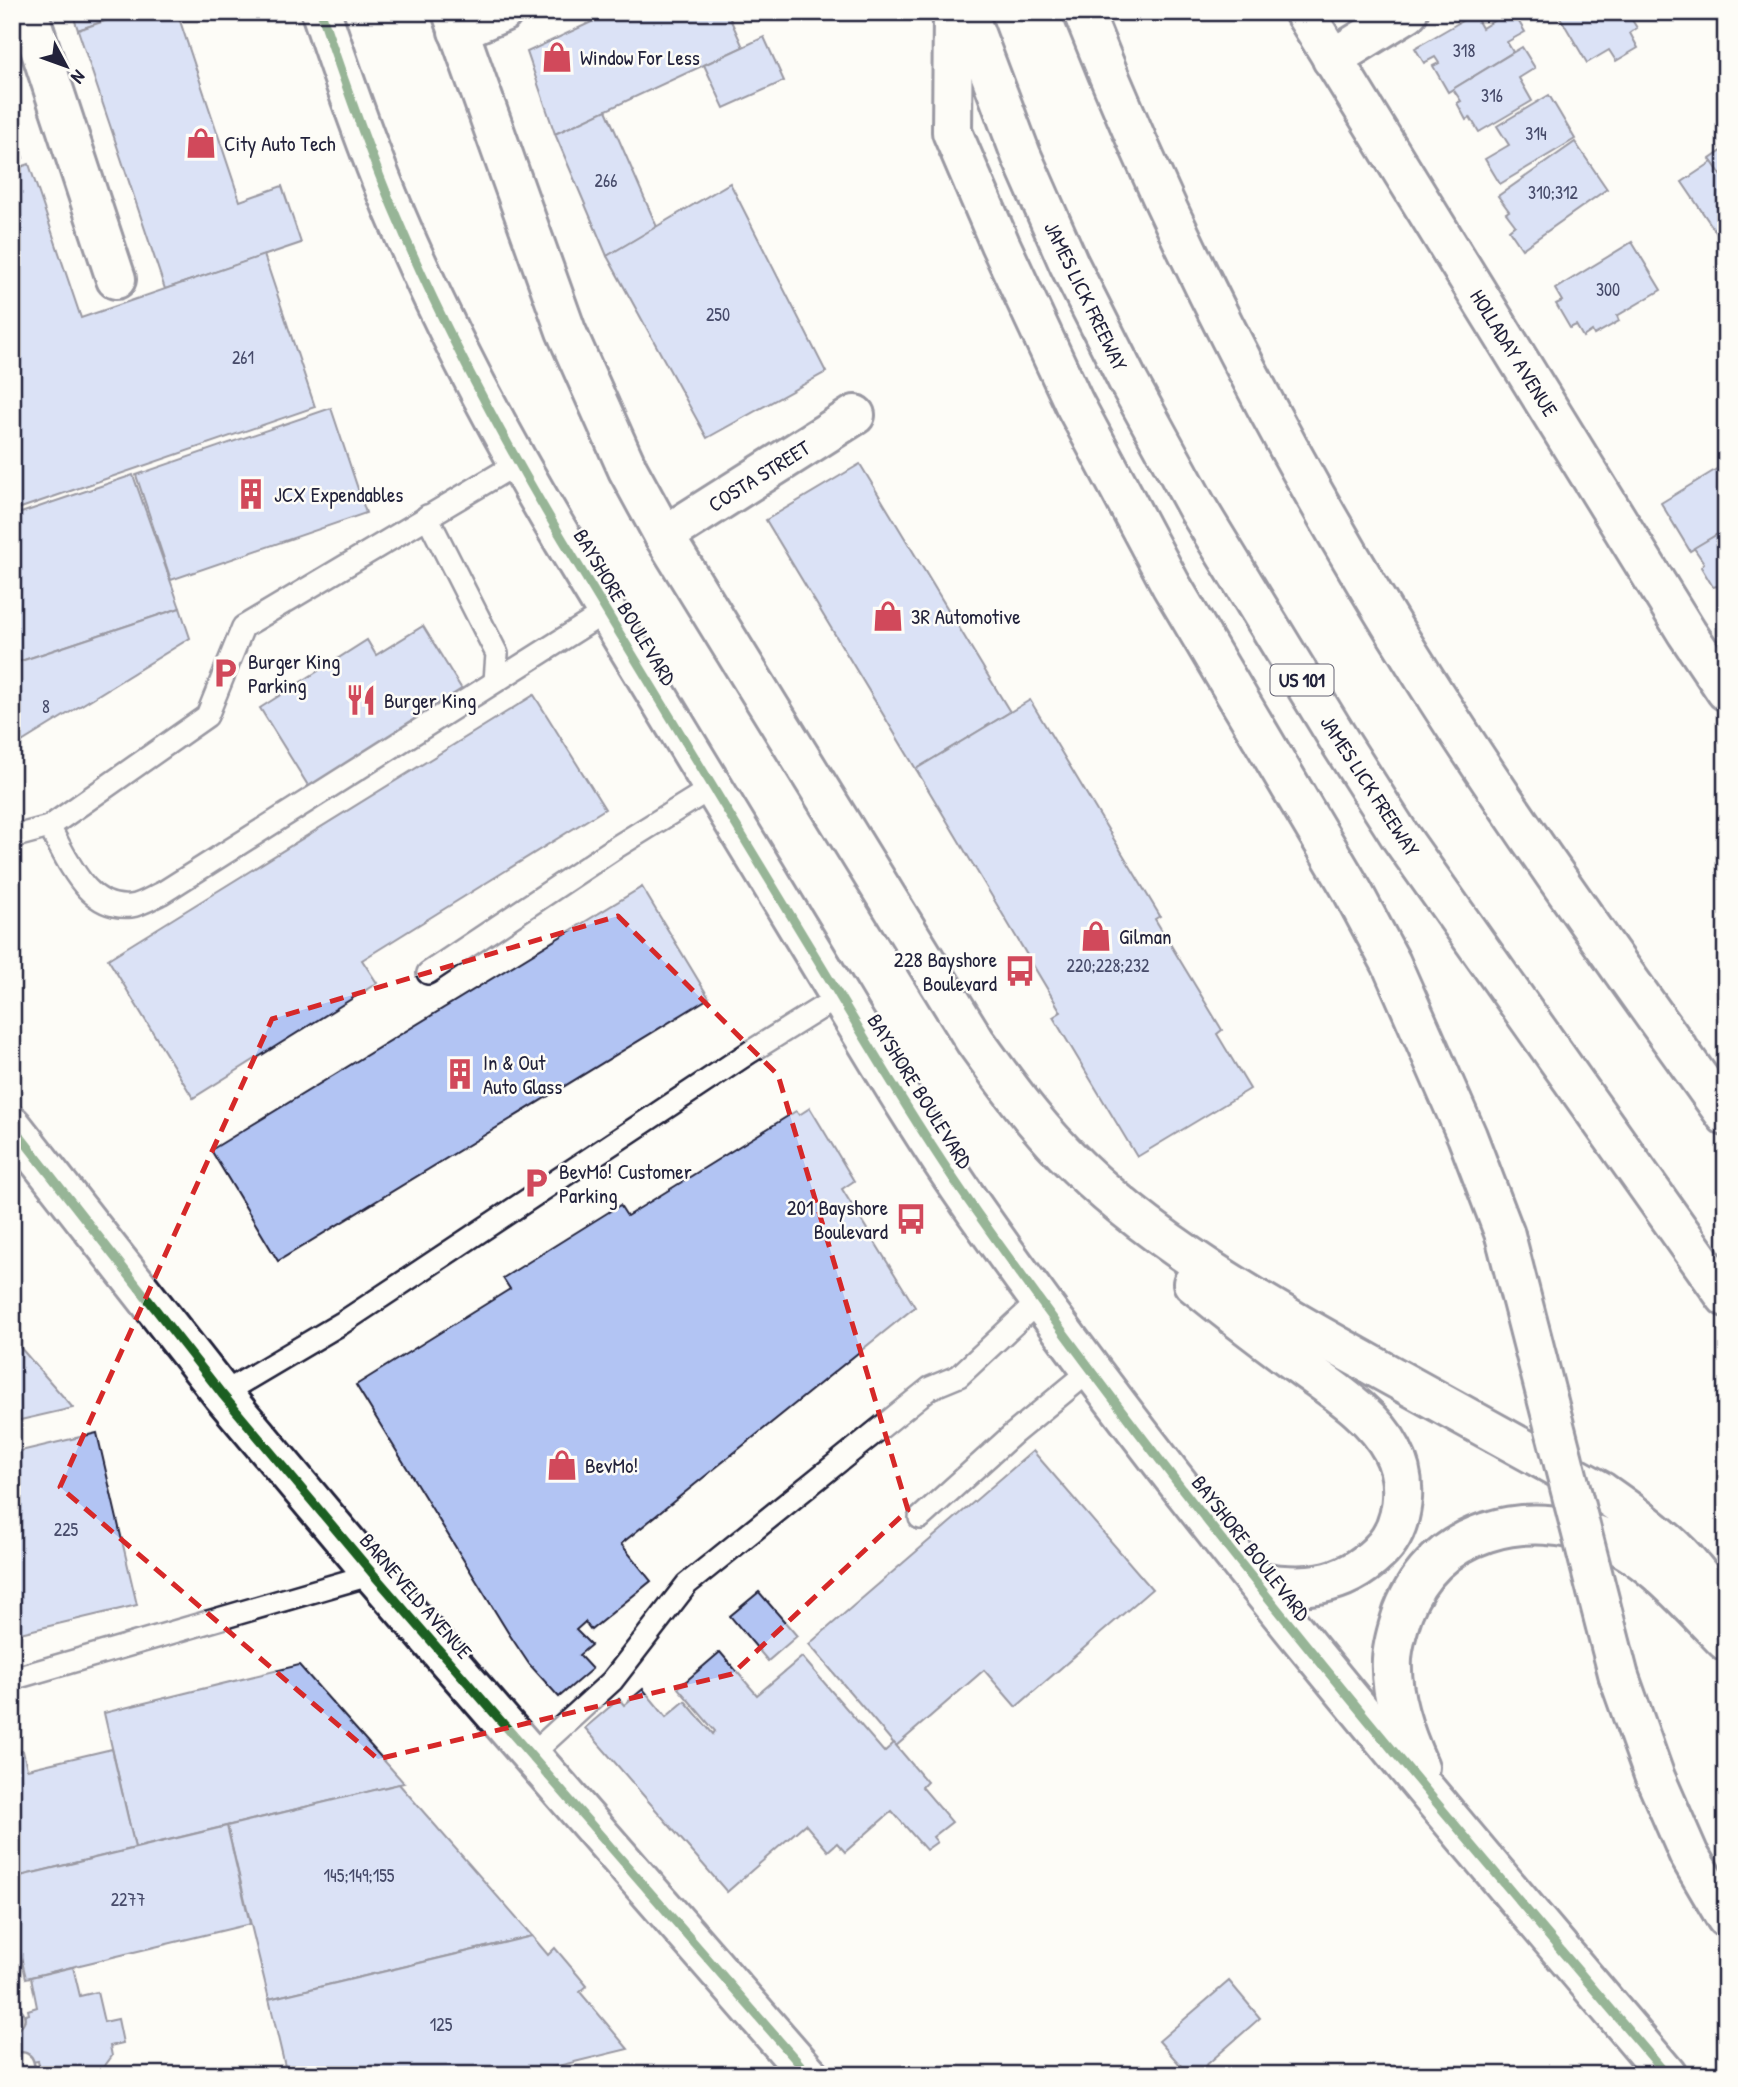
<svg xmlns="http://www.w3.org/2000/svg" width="1738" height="2087" font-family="'Patrick Hand',sans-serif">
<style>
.building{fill:#b2c4f3;stroke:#22223b;stroke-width:2}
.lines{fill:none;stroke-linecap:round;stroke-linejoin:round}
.lane-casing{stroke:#22223b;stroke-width:26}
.street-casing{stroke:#22223b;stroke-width:44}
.primary-casing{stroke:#22223b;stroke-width:44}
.highway-casing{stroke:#22223b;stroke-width:44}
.lane{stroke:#fdfcf7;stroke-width:21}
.street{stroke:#fdfcf7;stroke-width:38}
.primary{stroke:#fdfcf7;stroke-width:38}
.highway{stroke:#fdfcf7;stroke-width:38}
.highway-bridge-casing{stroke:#22223b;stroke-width:44;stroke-linecap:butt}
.highway-bridge{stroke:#fdfcf7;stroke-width:38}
.cycleway-casing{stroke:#fdfcf7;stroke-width:13}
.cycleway{stroke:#1b5e20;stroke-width:9}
.marked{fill:none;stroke:#d62828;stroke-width:5;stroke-dasharray:14 9;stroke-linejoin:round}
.labels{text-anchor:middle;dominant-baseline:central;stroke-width:5;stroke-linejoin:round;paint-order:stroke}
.number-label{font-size:18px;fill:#464a69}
.shield{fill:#fdfcf7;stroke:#646373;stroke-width:2}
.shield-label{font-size:19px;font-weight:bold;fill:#22223b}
.poi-label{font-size:21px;fill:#22223b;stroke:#fdfcf7;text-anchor:start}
.street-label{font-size:21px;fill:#22223b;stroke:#fdfcf7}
</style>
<rect width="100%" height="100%" fill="#fdfcf7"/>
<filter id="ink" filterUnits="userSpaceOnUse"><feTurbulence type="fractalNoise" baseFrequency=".0143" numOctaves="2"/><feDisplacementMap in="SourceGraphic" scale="14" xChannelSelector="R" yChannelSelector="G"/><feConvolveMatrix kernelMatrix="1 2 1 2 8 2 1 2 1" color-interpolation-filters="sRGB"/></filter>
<g filter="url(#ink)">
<g class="building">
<path d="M72,12H131L78,30Z"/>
<path d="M131,12H177L240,201L282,186L301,243L165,289L78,30Z"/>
<path d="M613,12H727L743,47L555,134L527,52Z"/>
<path d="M1508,12H1513L1525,32L1507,42L1513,52L1448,92L1433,66L1439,63L1435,57L1424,63L1415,48L1474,14L1482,28Z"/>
<path d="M1557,12H1627L1637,28L1630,33L1638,48L1616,61L1609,50L1587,63Z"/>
<path d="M764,37L784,81L724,108L704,65Z"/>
<path d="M1522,47L1535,68L1519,78L1532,101L1479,132L1470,117L1466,120L1457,103L1461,101L1453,89Z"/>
<path d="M1549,95L1575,139L1500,184L1485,159L1509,145L1497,126Z"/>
<path d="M606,110L657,227L607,256L555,134Z"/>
<path d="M12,125L23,158L12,162Z"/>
<path d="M1575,142L1607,189L1522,249L1509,230L1515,225L1506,213L1509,211L1498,196Z"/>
<path d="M1726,148V182L1710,159Z"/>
<path d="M1712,162L1726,182V238L1722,241L1682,182Z"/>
<path d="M29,164L81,318L264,255L315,407L12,511V170Z"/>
<path d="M730,183L826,372L707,438L607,256Z"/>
<path d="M1632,242L1661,290L1617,316L1619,321L1594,335L1592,331L1583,337L1576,325L1570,328L1556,304L1562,301L1555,289Z"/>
<path d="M331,408L366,513L171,580L136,475Z"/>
<path d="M860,464L1010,712L916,769L766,520Z"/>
<path d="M1720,467L1726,476V529L1690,551L1661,503Z"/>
<path d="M133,475L180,608L12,664V516Z"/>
<path d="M1726,529V596L1717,586L1713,587L1701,567L1704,563L1694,548Z"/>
<path d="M180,608L190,638L12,748V664Z"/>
<path d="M423,626L463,691L309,787L260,708L367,640L376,655Z"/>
<path d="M534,695L605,809L362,960L377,983L193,1098L108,959Z"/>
<path d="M1030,700L1160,916L1155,919L1222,1030L1217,1034L1250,1089L1137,1157L1053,1017L1061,1012L916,769Z"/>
<path d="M642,887L709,998L278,1261L211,1150Z"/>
<path d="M810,1108L854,1181L842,1189L915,1307L621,1544L651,1581L591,1630L585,1622L576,1630L591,1645L579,1655L592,1669L559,1697L529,1664L509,1634L356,1385L510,1289L503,1278L620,1205L627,1216L796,1111L799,1115Z"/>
<path d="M12,1338L73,1408L12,1422Z"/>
<path d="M97,1433L137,1605L12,1635V1453Z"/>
<path d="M1033,1451L1152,1589L1016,1707L984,1670L896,1746L809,1644Z"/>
<path d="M759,1592L797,1636L768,1661L730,1616Z"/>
<path d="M720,1652L757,1695L802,1657L884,1752L894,1743L927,1782L922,1787L952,1822L933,1837L937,1842L926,1850L892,1811L845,1852L837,1843L828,1851L805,1824L727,1892L585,1728L619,1699L624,1705L643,1689L666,1717L685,1701L713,1734L715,1731L678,1688Z"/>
<path d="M299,1665L404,1783L135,1848L104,1713Z"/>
<path d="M112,1749L135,1848L12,1878V1754L23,1751L27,1769Z"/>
<path d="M399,1784L532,1936L269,1999L227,1826Z"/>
<path d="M227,1826L250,1924L26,1978L12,1919V1878Z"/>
<path d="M532,1936L548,1955L555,1948L587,1986L580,1992L628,2049L521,2075H287L269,1999Z"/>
<path d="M73,1967L80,1996L97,1992L104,2022L118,2019L123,2043L110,2046L112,2056L98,2075H41L38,2061L12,2066V2019L29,2014L28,2010L37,2007L31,1977Z"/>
<path d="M1229,1981L1260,2018L1195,2075H1189L1159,2041Z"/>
</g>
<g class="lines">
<defs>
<g id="lane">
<path d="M427,516L497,654L495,681"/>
<path d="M49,827C68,859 86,911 131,906C141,905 153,897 162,893L607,611"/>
<path d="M12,837L49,827L207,716L243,627L518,463"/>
<path d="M428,973L618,846L713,787"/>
<path d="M222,1394L342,1323L750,1052L840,996"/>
<path d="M920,1518L1012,1435L1092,1369"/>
<path d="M12,1679L373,1574"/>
<path d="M531,1755L612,1681L687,1584L930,1388L959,1376L1040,1300"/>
<path d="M12,2017L13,2018"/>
<path d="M22,2064L25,2075"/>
</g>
<g id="street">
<path d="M28,12L116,279"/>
<path d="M1304,12L1687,633L1726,691"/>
<path d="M458,31L503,12"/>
<path d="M1332,59L1408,12"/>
<path d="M664,536L855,415"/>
<path d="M12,1126L222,1394L373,1574L809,2075"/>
</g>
<g id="primary">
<path d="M321,12C344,81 368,151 397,218C444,329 501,436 563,540C644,673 725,806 805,939C861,1031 915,1125 977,1213C1189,1514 1428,1795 1667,2075"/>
<path d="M452,12L566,331L628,470L664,536L975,1041C1003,1080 1031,1119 1064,1153C1148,1240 1265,1306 1370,1364C1447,1407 1525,1449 1602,1492C1628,1510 1653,1528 1675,1549C1695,1567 1710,1591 1726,1613"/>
<path d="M1193,1283C1226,1310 1260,1336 1294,1361C1327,1386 1372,1412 1392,1450C1409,1481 1405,1528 1378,1553C1342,1588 1302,1590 1255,1581"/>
<path d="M1419,1767C1404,1734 1390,1696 1392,1659C1393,1643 1398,1627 1403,1612C1435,1529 1526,1507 1604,1538C1650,1556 1691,1606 1726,1641"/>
</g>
<g id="highway">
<path d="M953,12L952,132L1000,244L1074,403L1171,585L1353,892L1391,963L1467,1136L1505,1235"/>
<path d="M967,12L1021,155L1069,264L1129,383L1198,509L1342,745L1400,836L1726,1297"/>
<path d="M1083,12C1175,245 1293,470 1426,681C1520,830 1624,973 1726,1116"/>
<path d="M1619,1677L1654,1775L1689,1855L1726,1918"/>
</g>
</defs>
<use href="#lane" class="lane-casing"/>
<use href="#street" class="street-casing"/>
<use href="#primary" class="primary-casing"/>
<use href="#highway" class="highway-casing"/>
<use href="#lane" class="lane"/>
<use href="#street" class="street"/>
<use href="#primary" class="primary"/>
<use href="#highway" class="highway"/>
<defs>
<path id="highway-bridge" d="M1505,1235L1619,1677"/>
</defs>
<use href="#highway-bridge" class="highway-bridge-casing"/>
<use href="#highway-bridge" class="highway-bridge"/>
<defs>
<g id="cycleway">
<path d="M321,12C344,81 368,151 397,218C444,329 501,436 563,540C644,673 725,806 805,939C861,1031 915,1125 977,1213C1189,1514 1428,1795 1667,2075"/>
<path d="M12,1126L222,1394L373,1574L809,2075"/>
</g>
</defs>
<use href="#cycleway" class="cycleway-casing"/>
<use href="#cycleway" class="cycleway"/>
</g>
</g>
<path d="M0 0H1738V2087H0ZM618,916L778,1075L908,1510L732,1674L378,1759L60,1487L272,1019Z" fill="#fdfcf7" fill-opacity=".55" fill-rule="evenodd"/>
<path class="marked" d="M618,916L778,1075L908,1510L732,1674L378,1759L60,1487L272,1019Z"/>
<defs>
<symbol id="shop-bare" viewBox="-9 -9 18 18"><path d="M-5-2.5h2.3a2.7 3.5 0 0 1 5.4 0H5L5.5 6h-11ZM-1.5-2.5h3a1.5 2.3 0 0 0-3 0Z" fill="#d1495b" stroke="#fdfcf7" stroke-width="2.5" paint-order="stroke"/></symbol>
<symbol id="building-bare" viewBox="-9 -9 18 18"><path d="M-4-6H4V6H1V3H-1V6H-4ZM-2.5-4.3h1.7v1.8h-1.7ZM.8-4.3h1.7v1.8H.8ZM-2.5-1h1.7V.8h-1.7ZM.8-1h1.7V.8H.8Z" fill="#d1495b" stroke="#fdfcf7" stroke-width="2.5" paint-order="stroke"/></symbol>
<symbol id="parking-bare" viewBox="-9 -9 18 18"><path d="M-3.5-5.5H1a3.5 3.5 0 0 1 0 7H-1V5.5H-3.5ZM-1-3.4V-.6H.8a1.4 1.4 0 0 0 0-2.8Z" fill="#d1495b" stroke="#fdfcf7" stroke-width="2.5" paint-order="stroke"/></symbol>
<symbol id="restaurant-bare" viewBox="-9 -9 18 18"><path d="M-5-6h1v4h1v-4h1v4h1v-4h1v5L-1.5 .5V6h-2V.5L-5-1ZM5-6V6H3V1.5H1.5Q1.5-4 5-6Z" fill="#d1495b" stroke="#fdfcf7" stroke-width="2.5" paint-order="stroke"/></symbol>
<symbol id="bus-bare" viewBox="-9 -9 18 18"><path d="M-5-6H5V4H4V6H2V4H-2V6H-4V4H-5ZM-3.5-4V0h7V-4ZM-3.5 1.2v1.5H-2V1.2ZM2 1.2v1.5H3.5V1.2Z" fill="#d1495b" stroke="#fdfcf7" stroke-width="2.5" paint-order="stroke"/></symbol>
</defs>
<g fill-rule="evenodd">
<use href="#shop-bare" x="535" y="35" width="44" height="44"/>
<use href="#shop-bare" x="179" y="121" width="44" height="44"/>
<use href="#building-bare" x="229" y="472" width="44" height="44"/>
<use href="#shop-bare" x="866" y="594" width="44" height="44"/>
<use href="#parking-bare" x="203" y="651" width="44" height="44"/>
<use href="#restaurant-bare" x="339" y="678" width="44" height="44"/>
<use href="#shop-bare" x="1074" y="914" width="44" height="44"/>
<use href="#bus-bare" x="998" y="949" width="44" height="44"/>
<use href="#building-bare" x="438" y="1052" width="44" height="44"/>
<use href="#parking-bare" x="514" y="1161" width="44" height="44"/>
<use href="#bus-bare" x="889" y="1197" width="44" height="44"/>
<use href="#shop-bare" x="540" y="1443" width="44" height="44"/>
</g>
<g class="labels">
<g class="number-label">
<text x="1464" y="50">318</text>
<text x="1492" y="95">316</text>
<text x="1536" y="133">314</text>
<text x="606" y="180">266</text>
<text x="1553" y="192">310;312</text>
<text x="1608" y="289">300</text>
<text x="718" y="314">250</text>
<text x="243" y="357">261</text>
<text x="46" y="706">8</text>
<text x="1108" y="965">220;228;232</text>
<text x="66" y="1529">225</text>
<text x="359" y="1875">145;149;155</text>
<text x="128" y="1899">2277</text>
<text x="441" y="2024">125</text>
</g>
<rect class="shield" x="1270.5" y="664.5" width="63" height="31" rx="5"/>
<g class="shield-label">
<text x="1302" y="680">US 101</text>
</g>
<g class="poi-label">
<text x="580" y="57">Window For Less</text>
<text x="224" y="143">City Auto Tech</text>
<text x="274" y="494">JCX Expendables</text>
<text x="911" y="616">3R Automotive</text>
<text x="248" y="661">Burger King<tspan x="248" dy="24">Parking</tspan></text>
<text x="384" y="700">Burger King</text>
<text x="1119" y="936">Gilman</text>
<text x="997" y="959" text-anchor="end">228 Bayshore<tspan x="997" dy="24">Boulevard</tspan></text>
<text x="483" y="1062">In &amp; Out<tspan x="483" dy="24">Auto Glass</tspan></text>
<text x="559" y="1171">BevMo! Customer<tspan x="559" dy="24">Parking</tspan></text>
<text x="888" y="1207" text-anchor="end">201 Bayshore<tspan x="888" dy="24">Boulevard</tspan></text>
<text x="585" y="1465">BevMo!</text>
</g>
<g class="street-label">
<text transform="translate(1086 296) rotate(64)">JAMES LICK FREEWAY</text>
<text transform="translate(1514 353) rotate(58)">HOLLADAY AVENUE</text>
<text transform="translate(759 476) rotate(-32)">COSTA STREET</text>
<text transform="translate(625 607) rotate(59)">BAYSHORE BOULEVARD</text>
<text transform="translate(1370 786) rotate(57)">JAMES LICK FREEWAY</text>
<text transform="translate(920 1091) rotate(58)">BAYSHORE BOULEVARD</text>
<text transform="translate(1251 1548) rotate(52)">BAYSHORE BOULEVARD</text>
<text transform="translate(416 1596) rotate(49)">BARNEVELD AVENUE</text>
</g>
</g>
<rect width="1738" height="2087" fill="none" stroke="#fdfcf7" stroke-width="42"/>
<rect x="21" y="21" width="1696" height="2045" fill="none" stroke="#22223b" stroke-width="2.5" filter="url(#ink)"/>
<g transform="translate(66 66) rotate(131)" stroke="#fdfcf7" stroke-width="5" paint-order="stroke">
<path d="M0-5L12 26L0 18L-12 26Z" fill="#22223b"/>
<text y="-10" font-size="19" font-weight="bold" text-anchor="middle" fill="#22223b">N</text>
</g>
</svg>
